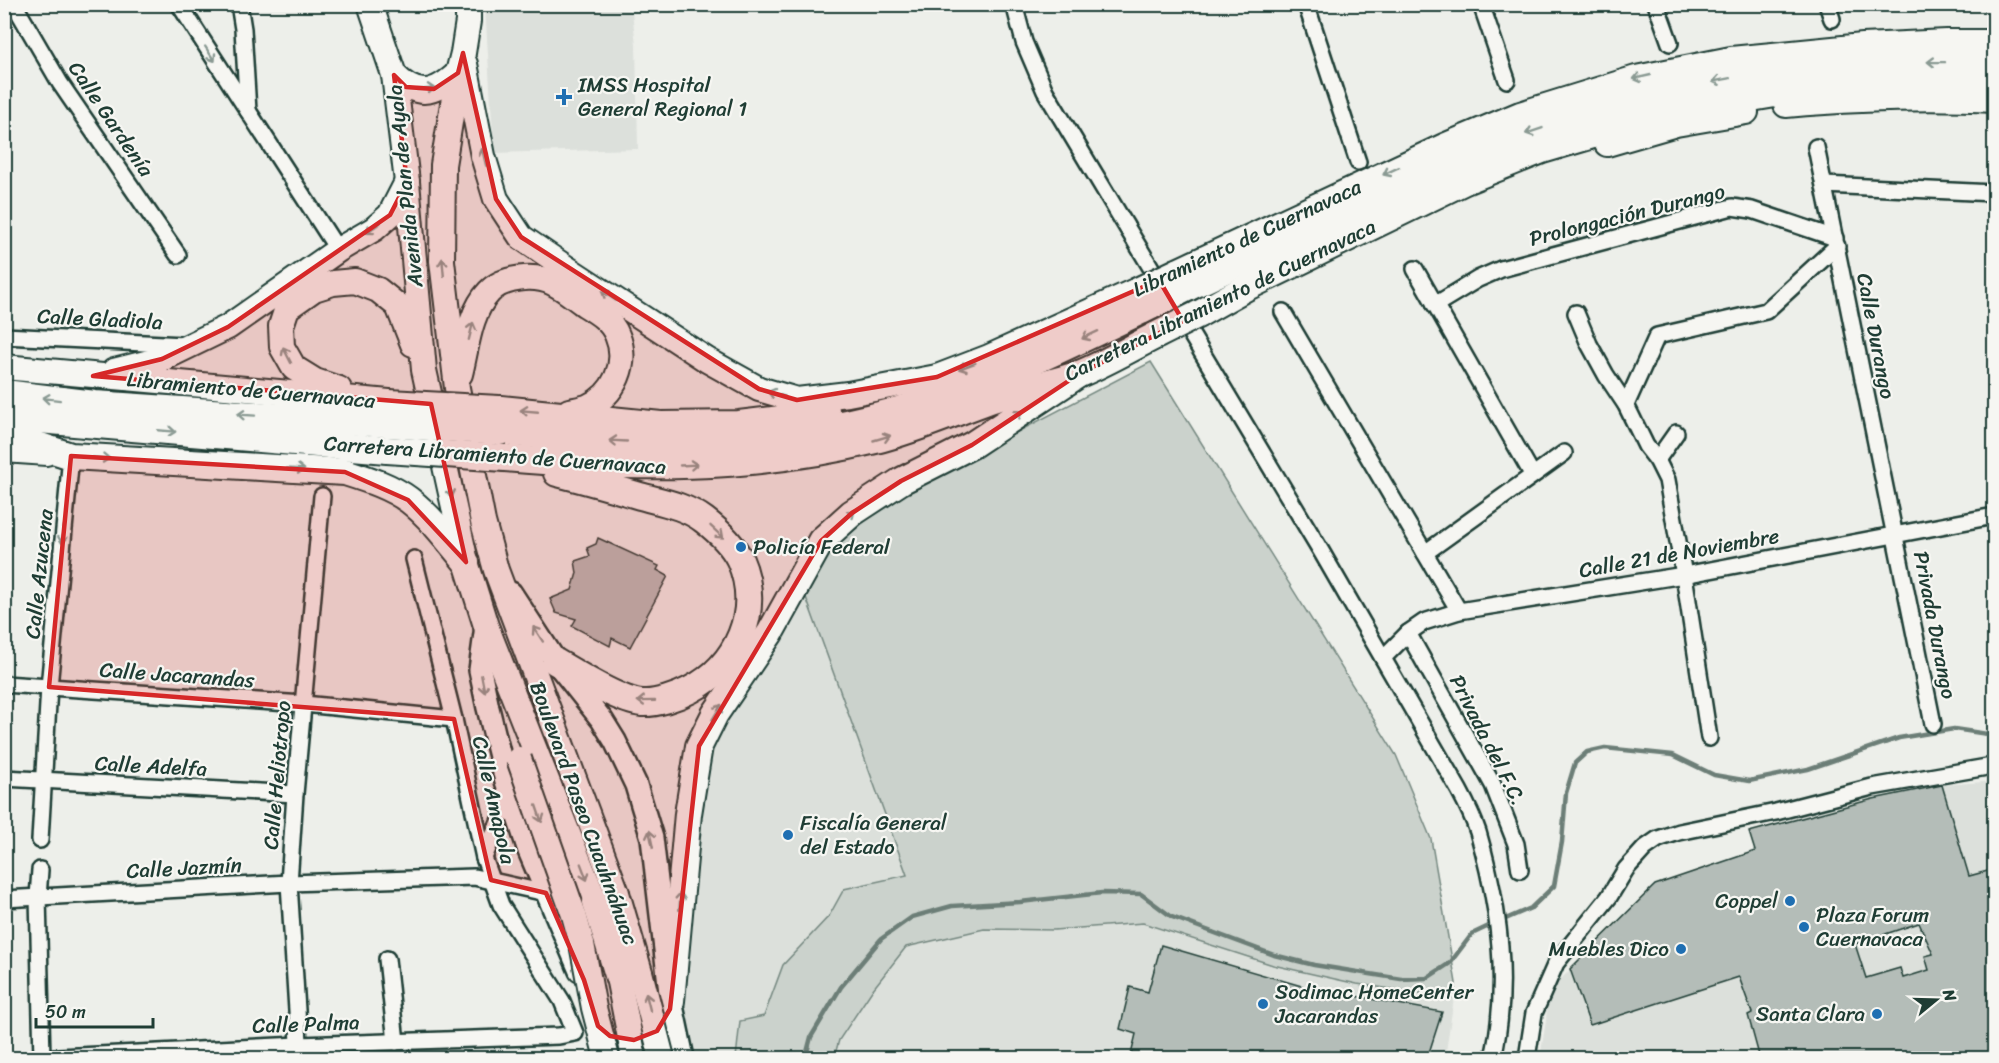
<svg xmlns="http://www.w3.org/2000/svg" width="1999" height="1063" font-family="Sriracha,sans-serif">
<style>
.built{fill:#dce0db}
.green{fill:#cbd2cc;stroke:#758880;stroke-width:1.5}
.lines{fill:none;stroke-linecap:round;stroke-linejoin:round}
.stream{stroke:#6c7e77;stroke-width:4.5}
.building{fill:#b4bdb8;stroke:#1f3d34;stroke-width:1.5;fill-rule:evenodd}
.minor-casing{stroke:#1f3d34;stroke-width:20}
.tertiary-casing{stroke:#1f3d34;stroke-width:24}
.secondary-casing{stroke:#1f3d34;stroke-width:26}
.primary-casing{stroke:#1f3d34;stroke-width:28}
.trunk-casing{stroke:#1f3d34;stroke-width:30}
.minor{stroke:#f6f6f2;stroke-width:15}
.tertiary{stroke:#f6f6f2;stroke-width:20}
.secondary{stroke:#f6f6f2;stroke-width:21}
.primary{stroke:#f6f6f2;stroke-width:24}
.trunk{stroke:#f6f6f2;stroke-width:26}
.primary-bridge-casing{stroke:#1f3d34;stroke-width:28;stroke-linecap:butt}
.trunk-bridge-casing{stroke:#1f3d34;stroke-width:30;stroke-linecap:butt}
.primary-bridge{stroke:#f6f6f2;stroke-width:24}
.trunk-bridge{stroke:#f6f6f2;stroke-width:26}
.oneway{stroke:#8a9a93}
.marked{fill:#d62828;fill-opacity:0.2;stroke:#d62828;stroke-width:4.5;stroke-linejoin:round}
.poi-dot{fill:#1f6fb2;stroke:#f6f6f2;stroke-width:2}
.labels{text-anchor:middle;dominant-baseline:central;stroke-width:4.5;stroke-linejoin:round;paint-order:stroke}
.poi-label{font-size:21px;fill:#1f3d34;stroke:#f6f6f2;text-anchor:start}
.street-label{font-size:21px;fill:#1f3d34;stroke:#f6f6f2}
</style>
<rect width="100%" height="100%" fill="#edefea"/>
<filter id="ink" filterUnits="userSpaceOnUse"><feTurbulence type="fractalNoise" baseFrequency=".0167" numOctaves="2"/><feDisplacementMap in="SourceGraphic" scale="12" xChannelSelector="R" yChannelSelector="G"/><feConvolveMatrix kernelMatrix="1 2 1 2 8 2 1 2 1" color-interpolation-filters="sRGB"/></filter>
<g filter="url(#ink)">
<g class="built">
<path d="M485,5H631L636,44L638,149L494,153Z"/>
<path d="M803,589L907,875L844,889L829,916L783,965L764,1017L740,1021L736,1058H683L680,1045L690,771Z"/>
<path d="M1984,782L1994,784V1058H1540L1546,1021L1548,992L1655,885L1754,851L1749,832L1873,799L1942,785Z"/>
<path d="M1143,923L1273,965L1357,984L1454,998L1445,1058H834L839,1040L873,989L906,947L984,929L1054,930Z"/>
</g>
<path class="green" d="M1151,362L1396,755L1431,839L1456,983L1454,998L1357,984L1273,965L1143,923L1054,930L984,929L906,947L873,989L839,1040L834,1058H736L740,1021L764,1016L783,965L829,916L844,889L907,875L803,589L831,550L893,497Z"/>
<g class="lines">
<g class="stream">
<path d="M1501,921L1531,908L1554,886L1562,842L1566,793L1575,763L1587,752L1605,748L1673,755L1714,775L1749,781L1808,769L1899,738L1954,729L1994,735"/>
<path d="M802,1058L806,1056L811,1037L841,987L881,939L912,917L952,906L1020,902L1102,893L1141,894L1172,917L1274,955L1314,965L1401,979L1427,978L1450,963L1472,934L1493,924"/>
</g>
</g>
<g class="building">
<path d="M598,538L659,566L657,570L668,576L630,647L612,638L610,646L572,626L576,619L556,613L550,599L572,590L577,573L575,561L590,556L587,548L596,544Z"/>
<path d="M1942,785L1969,876L1995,869V1059H1760L1748,1015L1752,1013L1739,977L1590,1025L1570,969L1655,885L1755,851L1749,832L1873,799ZM1919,923L1933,954L1925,956L1929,970L1903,978L1900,968L1866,978L1855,944Z"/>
<path d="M1161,945L1305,987L1442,1012L1427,1059H1130L1136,1034L1120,1029L1130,987L1148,992Z"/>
</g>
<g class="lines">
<defs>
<g id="minor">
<path d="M14,4L60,83L178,255"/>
<path d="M179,4L334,244"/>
<path d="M239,4L243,29L248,111"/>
<path d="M1014,4L1024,42L1045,91L1321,551L1459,790C1466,803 1473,817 1478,832C1499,904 1510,984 1493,1058"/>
<path d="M1306,4L1358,162"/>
<path d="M1481,4L1507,80"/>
<path d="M1656,4L1670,43"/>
<path d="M1827,4L1832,19"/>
<path d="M1994,4V6"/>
<path d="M1816,147L1933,724"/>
<path d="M1824,185L1994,193"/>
<path d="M1415,269L1532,474"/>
<path d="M1435,305L1478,279L1501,269L1732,207L1752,210L1835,238"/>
<path d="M1283,312L1459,611"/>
<path d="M1576,313L1589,344L1606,375L1626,405L1646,446L1657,460L1667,480L1684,575L1709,738"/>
<path d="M4,336L184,345"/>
<path d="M1626,405L1657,336L1766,311L1837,246"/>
<path d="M1657,460L1676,433"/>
<path d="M1425,553L1564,453"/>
<path d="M1408,633L1493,785L1516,844L1520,870"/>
<path d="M1383,658L1408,633L1424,622L1459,611L1684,575L1994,516"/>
<path d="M4,684L304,704L454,719"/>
<path d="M4,778L295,794"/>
<path d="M40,840L49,687L71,456"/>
<path d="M484,858L510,795"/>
<path d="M40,870L38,897L42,1058"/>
<path d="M4,899L289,883L474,877L546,893"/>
<path d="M387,959L396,1042"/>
<path d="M38,1058L299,1045L559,1036L575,1033L562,1001L501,905L484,858L454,719L414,559"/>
<path d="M300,1058L289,883L295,794L322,496"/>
<path d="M1527,1058L1534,1013L1556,963L1609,897L1626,869L1645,848L1658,839L1679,832L1776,812L1872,787L1987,767L1994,768"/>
</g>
<path id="tertiary" d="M4,452L47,455"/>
<g id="secondary">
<path d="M511,593L556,662L602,720L615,741L636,785L652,838L671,1001L683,1058"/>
<path d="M486,626L480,670L488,708L506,781L529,851L580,971"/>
</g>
<g id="primary">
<path d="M370,4L394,75L407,182L424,370L466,562L486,626L595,902"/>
<path d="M468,4V21L463,53L458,73L443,165L442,261L457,388L483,522L496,570L617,893"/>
<path d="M465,64L483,156L496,199L521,237L565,267L707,360L759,389L797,400L848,394L937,377"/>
<path d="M394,75C417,98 434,95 458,73"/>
<path d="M1786,105C1856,99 1924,96 1994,100"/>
<path d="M1607,144L1676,124L1746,112"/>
<path d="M1177,271L1444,146L1520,114L1636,78L1731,59L1863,46L1947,42H1994"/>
<path d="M4,367L389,402"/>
<path d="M114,371L162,359L228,327L338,250L374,229L390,215L407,182"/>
<path d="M460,374C467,347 469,313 489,292C503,277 535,274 553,283C564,288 574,297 584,304C597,312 611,320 617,335C629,363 615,395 587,407C581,409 575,410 569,411"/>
<path d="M924,382L989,357L1135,291"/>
<path d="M339,389L315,381L294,368L282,347L281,326L287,308L314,289L333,283L355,281L378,290L398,306L413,344"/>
<path d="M501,408L661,424L739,423L806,415L827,410"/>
</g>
<g id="trunk">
<path d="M1187,288L1451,163L1530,133L1654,93L1763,71L1872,61L1994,63"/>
<path d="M1199,314L1247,287L1465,181L1542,150L1674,111L1781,93L1878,84H1951L1994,87"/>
<path d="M4,393L95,404L388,424"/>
<path d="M4,417L387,450"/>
<path d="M503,432C555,437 608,442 661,443C755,445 854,425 943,397C1012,374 1078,341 1143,310"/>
<path d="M4,434L71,456L345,472C367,479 390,486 409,500C431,517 448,540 466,562"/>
<path d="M505,458C633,469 750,471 876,440C920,429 962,409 1005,395C1029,387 1055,383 1079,374C1106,363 1131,348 1157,335"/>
<path d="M556,662C577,674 619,701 642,703C656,704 677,697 690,690C738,665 762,611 740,560C733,545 717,530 704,520C686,506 662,502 640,496C613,488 585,480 557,473"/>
<path d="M671,1001L688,814L699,746L715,714L770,633L821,541L852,513L901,481L972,445L1079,374"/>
</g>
</defs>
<use href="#minor" class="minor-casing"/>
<use href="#tertiary" class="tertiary-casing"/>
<use href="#secondary" class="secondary-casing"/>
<use href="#primary" class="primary-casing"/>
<use href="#trunk" class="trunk-casing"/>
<use href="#minor" class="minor"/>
<use href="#tertiary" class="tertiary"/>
<use href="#secondary" class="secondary"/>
<use href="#primary" class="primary"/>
<use href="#trunk" class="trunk"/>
<defs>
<g id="primary-bridge">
<path d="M1135,291L1177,271"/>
<path d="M389,402L499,408"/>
<path d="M519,759L574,915L582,944L594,1008L607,1058"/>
<path d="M617,893L640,972L662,1058"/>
<path d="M595,902L619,982L634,1058"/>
</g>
<g id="trunk-bridge">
<path d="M1143,310L1187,288"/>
<path d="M1157,335L1199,314"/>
<path d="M388,424L500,432"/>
<path d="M387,450L505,458"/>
</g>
</defs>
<use href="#primary-bridge" class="primary-bridge-casing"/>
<use href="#trunk-bridge" class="trunk-bridge-casing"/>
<use href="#primary-bridge" class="primary-bridge"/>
<use href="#trunk-bridge" class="trunk-bridge"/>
</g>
<defs><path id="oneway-shaft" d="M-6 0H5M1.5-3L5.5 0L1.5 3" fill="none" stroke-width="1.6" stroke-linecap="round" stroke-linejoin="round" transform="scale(1.5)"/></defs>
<g class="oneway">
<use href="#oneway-shaft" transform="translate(210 54) rotate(57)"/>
<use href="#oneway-shaft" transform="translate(1936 62) rotate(-179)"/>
<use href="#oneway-shaft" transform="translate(1642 77) rotate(167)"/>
<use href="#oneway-shaft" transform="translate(1721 80) rotate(169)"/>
<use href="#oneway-shaft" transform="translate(426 89) rotate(-4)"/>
<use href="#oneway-shaft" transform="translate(1534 131) rotate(161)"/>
<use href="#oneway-shaft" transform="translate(484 157) rotate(-104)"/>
<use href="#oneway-shaft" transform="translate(1391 171) rotate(155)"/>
<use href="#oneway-shaft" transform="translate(373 228) rotate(145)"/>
<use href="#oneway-shaft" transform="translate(443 267) rotate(-95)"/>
<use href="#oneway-shaft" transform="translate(609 296) rotate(-147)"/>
<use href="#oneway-shaft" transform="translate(471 331) rotate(-76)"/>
<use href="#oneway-shaft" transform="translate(1090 335) rotate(155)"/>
<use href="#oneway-shaft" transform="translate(287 355) rotate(-117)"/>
<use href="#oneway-shaft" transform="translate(967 366) rotate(159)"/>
<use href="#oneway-shaft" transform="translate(776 394) rotate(-165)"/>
<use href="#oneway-shaft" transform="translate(51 399) rotate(-173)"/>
<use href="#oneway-shaft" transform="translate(529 411) rotate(-175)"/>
<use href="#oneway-shaft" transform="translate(246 415) rotate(-176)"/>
<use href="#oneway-shaft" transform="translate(1015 416) rotate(-34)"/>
<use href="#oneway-shaft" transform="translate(167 431) rotate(5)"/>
<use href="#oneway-shaft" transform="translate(882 438) rotate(-16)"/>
<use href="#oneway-shaft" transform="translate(618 441) rotate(-177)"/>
<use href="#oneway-shaft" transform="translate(101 458) rotate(3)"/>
<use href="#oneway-shaft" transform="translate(689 465) rotate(-3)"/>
<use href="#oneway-shaft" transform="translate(296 469) rotate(3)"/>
<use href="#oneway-shaft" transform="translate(450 489) rotate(78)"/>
<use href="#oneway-shaft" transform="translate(848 516) rotate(-39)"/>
<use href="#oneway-shaft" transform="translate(717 532) rotate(43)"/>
<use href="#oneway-shaft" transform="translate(63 535) rotate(96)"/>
<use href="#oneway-shaft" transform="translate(538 634) rotate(-123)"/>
<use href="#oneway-shaft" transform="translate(483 684) rotate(79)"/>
<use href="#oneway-shaft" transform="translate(646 701) rotate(179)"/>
<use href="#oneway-shaft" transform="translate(717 712) rotate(-59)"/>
<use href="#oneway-shaft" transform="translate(539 814) rotate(71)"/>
<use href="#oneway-shaft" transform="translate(651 839) rotate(-102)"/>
<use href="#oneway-shaft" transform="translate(584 872) rotate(69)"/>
<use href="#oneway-shaft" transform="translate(680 901) rotate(-85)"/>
<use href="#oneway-shaft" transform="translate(648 1002) rotate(-104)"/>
</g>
</g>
<path class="marked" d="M463,53L496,199L521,237L759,389L797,400L937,377L1159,280L1183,321L1079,374L972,445L901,481L852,513L821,541L699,746L670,1009L657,1031L634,1040L610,1036L598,1026L584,980L546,893L491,880L454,719L49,687L71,456L345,472L408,500L466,562L431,404L93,376L162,359L228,327L390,215L407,182L394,75L406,87L434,89L458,73Z"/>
<g class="poi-dot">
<path d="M561 88h6v6h6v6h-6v6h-6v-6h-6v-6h6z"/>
<circle cx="741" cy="547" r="6"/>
<circle cx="788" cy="835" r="6"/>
<circle cx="1790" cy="901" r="6"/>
<circle cx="1804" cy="927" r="6"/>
<circle cx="1681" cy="949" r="6"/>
<circle cx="1263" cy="1004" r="6"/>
<circle cx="1877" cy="1014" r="6"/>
</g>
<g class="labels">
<g class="poi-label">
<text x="578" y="85">IMSS Hospital<tspan x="578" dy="24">General Regional 1</tspan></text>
<text x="753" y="547">Policía Federal</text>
<text x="800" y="823">Fiscalía General<tspan x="800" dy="24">del Estado</tspan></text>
<text x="1778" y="901" text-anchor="end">Coppel</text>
<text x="1816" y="915">Plaza Forum<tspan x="1816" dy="24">Cuernavaca</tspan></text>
<text x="1669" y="949" text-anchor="end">Muebles Dico</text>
<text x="1275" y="992">Sodimac HomeCenter<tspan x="1275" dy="24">Jacarandas</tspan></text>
<text x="1865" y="1014" text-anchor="end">Santa Clara</text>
</g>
<g class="street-label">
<text transform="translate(111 119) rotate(56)">Calle Gardenía</text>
<text transform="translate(405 186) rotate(-96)">Avenida Plan de Ayala</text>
<text transform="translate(1627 215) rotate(-14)">Prolongación Durango</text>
<text transform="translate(1247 238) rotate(-25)">Libramiento de Cuernavaca</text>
<text transform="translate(1220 300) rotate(-26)">Carretera Libramiento de Cuernavaca</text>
<text transform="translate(100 319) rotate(3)">Calle Gladiola</text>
<text transform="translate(1876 336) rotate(79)">Calle Durango</text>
<text transform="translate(251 390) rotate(5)">Libramiento de Cuernavaca</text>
<text transform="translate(495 455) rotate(4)">Carretera Libramiento de Cuernavaca</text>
<text transform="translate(1679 553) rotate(-10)">Calle 21 de Noviembre</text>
<text transform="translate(39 574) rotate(-84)">Calle Azucena</text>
<text transform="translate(1935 625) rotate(79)">Privada Durango</text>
<text transform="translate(177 675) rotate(4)">Calle Jacarandas</text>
<text transform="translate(1488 740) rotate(63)">Privada del F.C.</text>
<text transform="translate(151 766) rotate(3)">Calle Adelfa</text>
<text transform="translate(277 775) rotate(-85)">Calle Heliotropo</text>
<text transform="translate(494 800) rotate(77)">Calle Amapola</text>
<text transform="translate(584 813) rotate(70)">Boulevard Paseo Cuauhnáhuac</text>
<text transform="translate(184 868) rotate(-3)">Calle Jazmín</text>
<text transform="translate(306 1024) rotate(-2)">Calle Palma</text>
</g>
</g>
<rect width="1999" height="1063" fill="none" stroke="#f6f6f2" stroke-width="24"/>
<rect x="12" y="12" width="1975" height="1039" fill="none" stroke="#1f3d34" stroke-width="2" filter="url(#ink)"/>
<g transform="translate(1936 1000) rotate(71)" stroke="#f6f6f2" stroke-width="4.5" paint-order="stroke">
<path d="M0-4.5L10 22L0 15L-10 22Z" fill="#1f3d34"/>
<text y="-9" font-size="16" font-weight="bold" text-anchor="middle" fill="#1f3d34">N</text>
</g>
<path d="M36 1018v9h117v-9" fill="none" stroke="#1f3d34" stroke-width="3"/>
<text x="45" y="1018" font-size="18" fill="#1f3d34" stroke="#f6f6f2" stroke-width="4.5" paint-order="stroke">50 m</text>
</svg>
